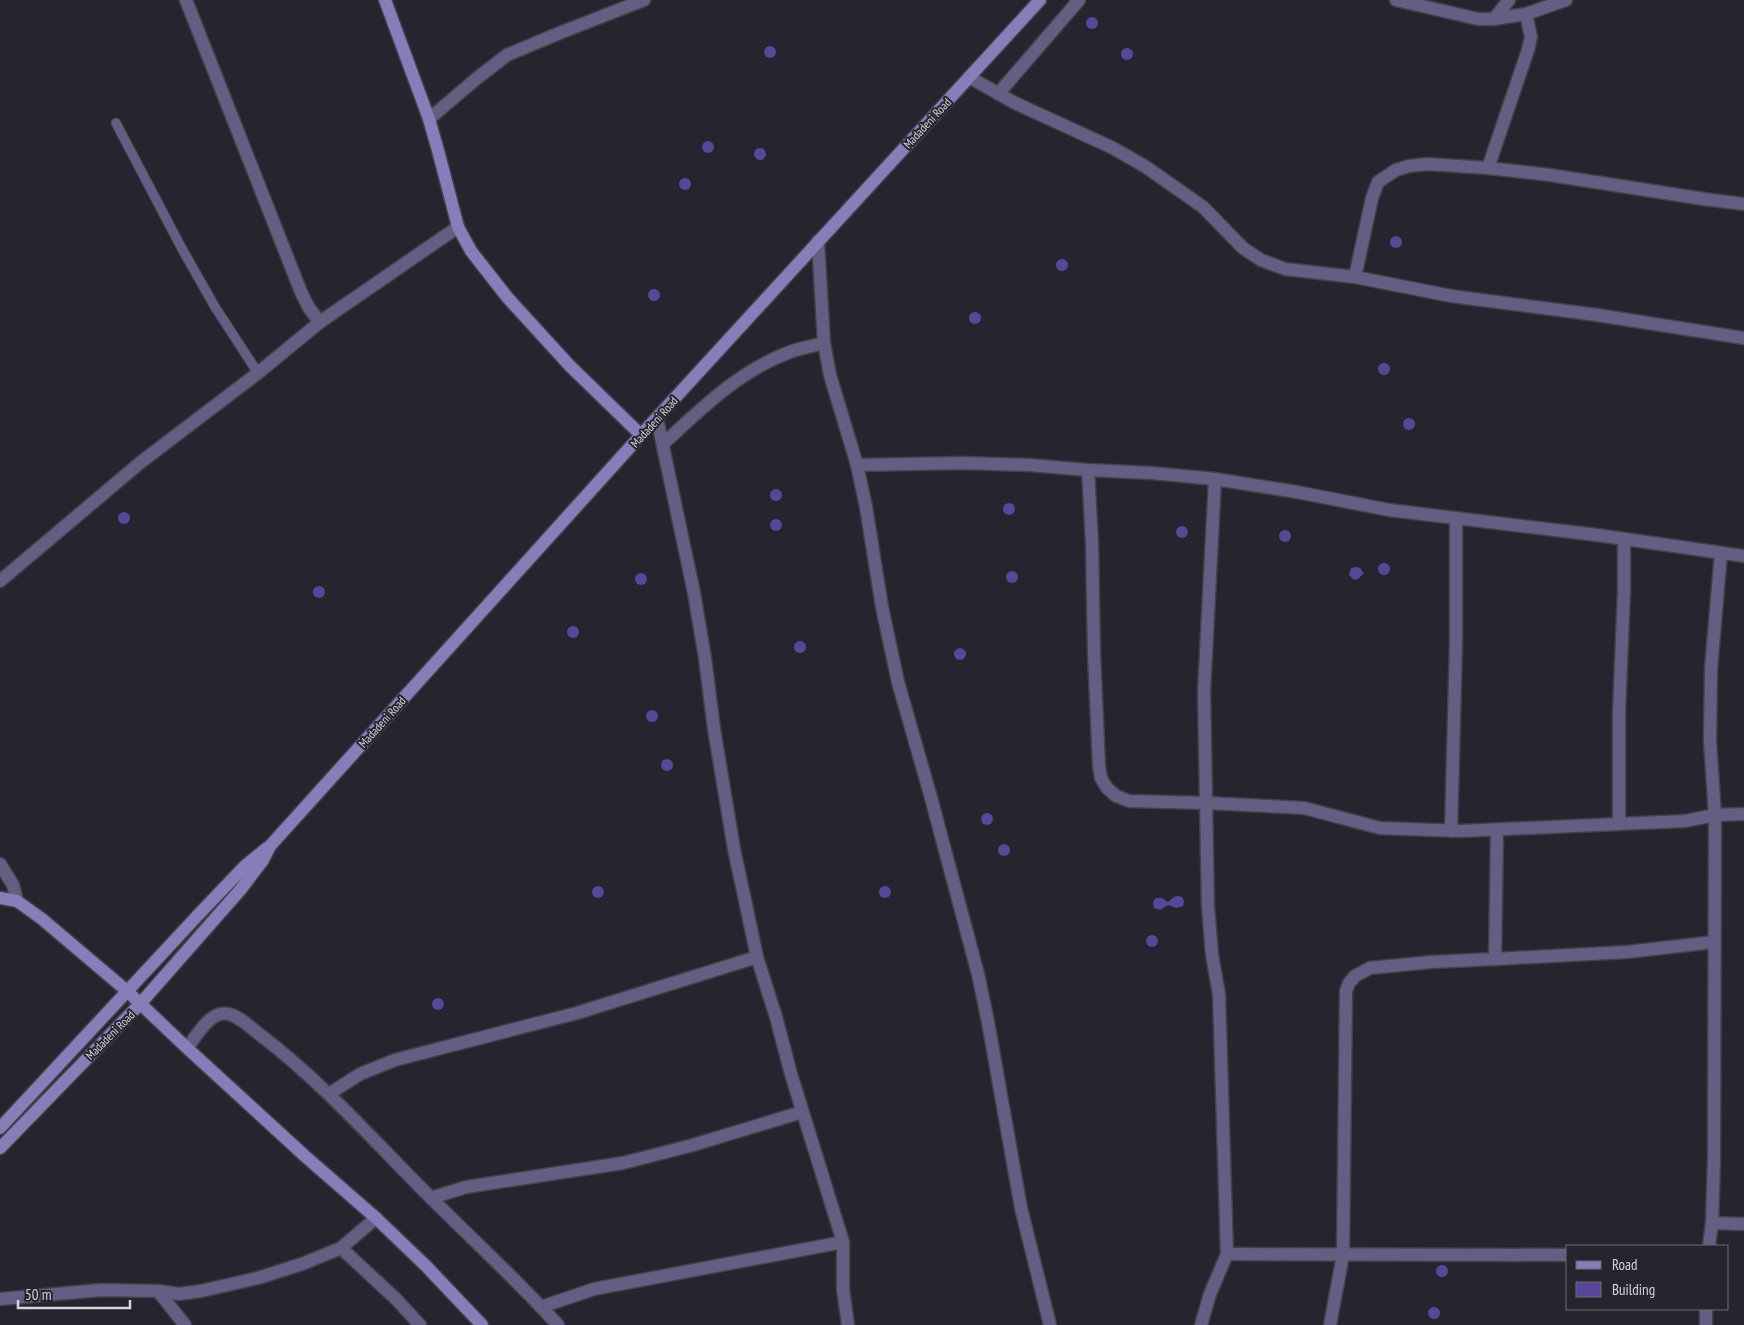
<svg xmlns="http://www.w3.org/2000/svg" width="1744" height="1325" font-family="'PT Sans Narrow',sans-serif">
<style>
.building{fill:#584797}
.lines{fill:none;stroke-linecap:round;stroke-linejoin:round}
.lane-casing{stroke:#42404b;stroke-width:11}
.street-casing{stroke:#42404b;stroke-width:15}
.secondary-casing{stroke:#42404b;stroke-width:15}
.lane{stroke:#635f83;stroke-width:9}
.street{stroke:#635f83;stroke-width:12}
.secondary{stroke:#867eb8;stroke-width:12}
.labels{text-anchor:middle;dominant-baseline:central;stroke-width:4;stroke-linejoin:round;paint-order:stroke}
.street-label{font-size:12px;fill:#d6d6dd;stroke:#26242f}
</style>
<rect width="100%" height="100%" fill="#26242f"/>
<g class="building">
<circle cx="1092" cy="23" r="6"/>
<circle cx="770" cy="52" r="6"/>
<circle cx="1127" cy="54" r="6"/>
<circle cx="708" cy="147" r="6"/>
<circle cx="760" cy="154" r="6"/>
<circle cx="685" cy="184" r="6"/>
<circle cx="1396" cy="242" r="6"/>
<circle cx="1062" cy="265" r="6"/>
<circle cx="654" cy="295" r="6"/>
<circle cx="975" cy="318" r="6"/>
<circle cx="1384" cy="369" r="6"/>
<circle cx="1409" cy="424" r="6"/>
<circle cx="776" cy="495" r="6"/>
<circle cx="1009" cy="509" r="6"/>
<circle cx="124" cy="518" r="6"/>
<circle cx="776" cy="525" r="6"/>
<circle cx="1182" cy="532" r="6"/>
<circle cx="1285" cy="536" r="6"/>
<circle cx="1384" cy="569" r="6"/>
<path d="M1356,567L1360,568L1364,573L1358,579L1354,580L1349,575L1351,568Z"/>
<circle cx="1012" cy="577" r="6"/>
<circle cx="641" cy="579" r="6"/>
<circle cx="319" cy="592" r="6"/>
<circle cx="573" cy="632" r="6"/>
<circle cx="800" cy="647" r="6"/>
<circle cx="960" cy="654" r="6"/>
<circle cx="652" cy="716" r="6"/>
<circle cx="667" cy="765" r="6"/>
<circle cx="987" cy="819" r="6"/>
<circle cx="1004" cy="850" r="6"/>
<circle cx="885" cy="892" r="6"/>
<circle cx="598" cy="892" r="6"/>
<path d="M1178,896L1182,897L1184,901L1183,906L1180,907L1176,908L1168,905L1160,910L1154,908L1153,902L1156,898H1162L1168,902L1174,897Z"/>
<circle cx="1152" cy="941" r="6"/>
<circle cx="438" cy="1004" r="6"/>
<circle cx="1442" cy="1271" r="6"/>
<circle cx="1434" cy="1313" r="6"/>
</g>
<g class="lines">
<defs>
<path id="lane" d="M116,123L181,247L215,307L258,373"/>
<g id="street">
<path d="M186,0L301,292L309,308L320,322"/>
<path d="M1396,0L1478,19H1494L1526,14L1566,0"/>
<path d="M1494,19L1509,0"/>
<path d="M969,77L1015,103L1113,148L1146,167L1203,207L1243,248L1261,260L1285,269L1355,277L1451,296L1597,315L1744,338"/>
<path d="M998,94L1079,0"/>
<path d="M429,119L476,79L507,55L562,32L644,0"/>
<path d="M1488,168L1528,50L1531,37L1526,14"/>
<path d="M818,241L824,343L830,375L857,465L866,507L882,607L898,682L930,794L978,974L988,1022L1021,1208L1050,1325"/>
<path d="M1355,277L1372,198L1378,182L1396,170L1409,166L1427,164L1488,168L1550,175L1704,199L1744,204"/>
<path d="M657,418L694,593L705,658L714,729L734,849L746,905L757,957L776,1017L791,1074L843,1242V1289L848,1325"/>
<path d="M663,444C701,409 740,370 790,352C801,348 813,346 824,343"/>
<path d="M857,465L964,463L1029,465L1088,470L1152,473L1215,479L1297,492L1389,510L1597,535L1744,556"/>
<path d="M1088,470L1092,543L1094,653L1099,766L1101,778L1107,788L1116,796L1129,801L1207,803L1304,808L1380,828L1461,831L1685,821L1715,815L1744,814"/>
<path d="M0,581L141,462L258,373L320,322L458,227"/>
<path d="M1619,824V712L1624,591V539"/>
<path d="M1451,831L1456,643V519"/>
<path d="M0,864L13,885L17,901"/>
<path d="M1495,959L1627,952L1714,942"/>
<path d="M187,1048C196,1037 210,1010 228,1014C240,1016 253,1030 263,1037C324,1084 375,1142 429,1196C472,1239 517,1280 558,1325"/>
<path d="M329,1094L360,1074L395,1060L577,1013L757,957"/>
<path d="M431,1198L466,1187L623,1163L693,1145L802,1112"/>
<path d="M1712,1223L1744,1224"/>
<path d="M1709,1246L1712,1223L1714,1160L1715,815L1710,741L1711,669L1721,553"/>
<path d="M341,1248L396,1299L420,1325"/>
<path d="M1227,1254L1568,1255"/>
<path d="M158,1291L185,1325"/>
<path d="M0,1299L101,1290L158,1291L179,1294L201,1291L258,1278L302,1264L341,1248L376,1218"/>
<path d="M541,1307L594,1289L843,1242"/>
<path d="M1201,1325L1210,1294L1227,1254L1219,994L1212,955L1208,907L1204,692L1215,479"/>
<path d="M1330,1325L1343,1255L1346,991L1349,983L1355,976L1370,968L1431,962L1495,959L1497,830"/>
<path d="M1706,1325V1309"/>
</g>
<g id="secondary">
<path d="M385,0L429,119L439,154L458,227L471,251L507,297L570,366L641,435"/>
<path d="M0,898L17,901L42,919L127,991L187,1048L306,1157L376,1218L426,1266L482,1325"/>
<path d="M0,1128L199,914L245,866L267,848"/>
<path d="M0,1148L140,1004L241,889L263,860L270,846L641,435L1040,0"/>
</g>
</defs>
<use href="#lane" class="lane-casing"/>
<use href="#street" class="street-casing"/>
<use href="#secondary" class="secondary-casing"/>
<use href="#lane" class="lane"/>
<use href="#street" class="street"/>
<use href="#secondary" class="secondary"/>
</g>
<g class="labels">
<g class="street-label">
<text transform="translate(927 123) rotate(-47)">Madadeni Road</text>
<text transform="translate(654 422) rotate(-48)">Madadeni Road</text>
<text transform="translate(382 722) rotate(-48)">Madadeni Road</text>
<text transform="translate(110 1035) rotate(-45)">Madadeni Road</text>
</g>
</g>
<rect x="1566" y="1245" width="162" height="65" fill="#26242f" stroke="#6c6b75"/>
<rect x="1576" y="1261" width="25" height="8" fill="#867eb8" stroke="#6c6b75"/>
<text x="1612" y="1270" font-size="15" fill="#d6d6dd">Road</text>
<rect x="1576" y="1282" width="25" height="15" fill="#584797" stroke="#6c6b75"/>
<text x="1612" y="1295" font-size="15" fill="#d6d6dd">Building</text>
<path d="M18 1300v8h112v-8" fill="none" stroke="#d6d6dd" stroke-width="2.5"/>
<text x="25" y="1300" font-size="15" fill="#d6d6dd" stroke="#26242f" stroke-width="4" paint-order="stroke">50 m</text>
</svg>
